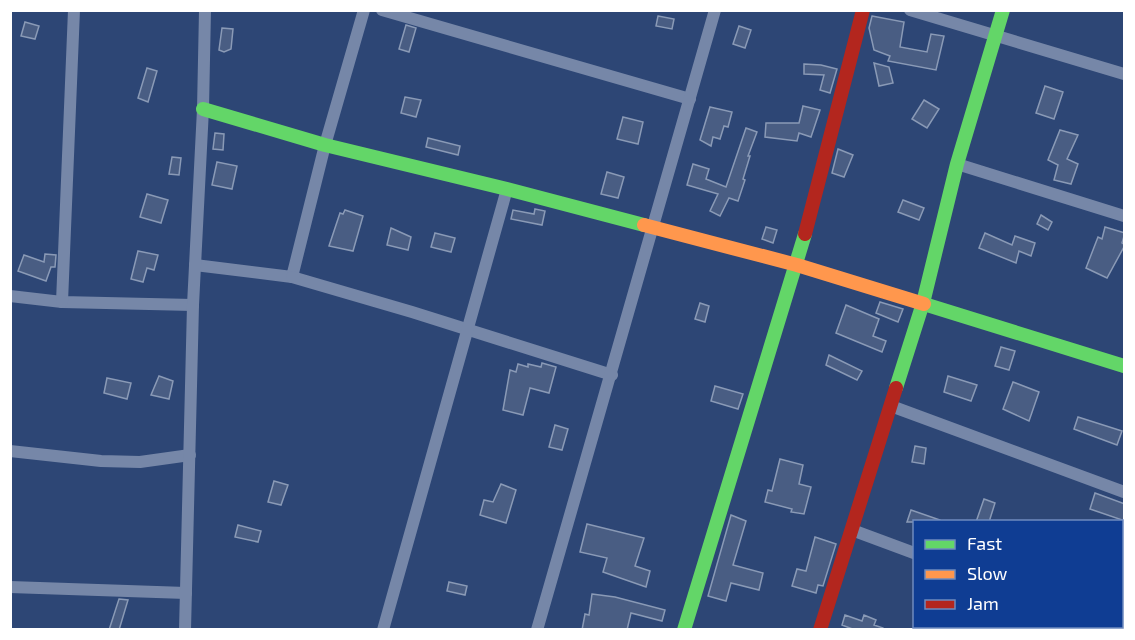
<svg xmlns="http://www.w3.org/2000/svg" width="1135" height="640" font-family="'Exo 2',sans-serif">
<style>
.building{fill:#495d83;stroke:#8a9ab6;stroke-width:1.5}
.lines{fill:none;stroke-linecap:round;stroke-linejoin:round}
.street{stroke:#7687a8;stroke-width:12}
.fast{stroke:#63d668;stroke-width:14}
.slow{stroke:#ff974d;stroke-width:14}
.jam{stroke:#b3261e;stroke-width:14}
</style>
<rect width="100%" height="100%" fill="#2d4675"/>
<g class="building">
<path d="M658,16L674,19L672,29L656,26Z"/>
<path d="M872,16L904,22L900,47L927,52L931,34L944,36L936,70L888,61L890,56L874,50L869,28Z"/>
<path d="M25,22L39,26L35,39L21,36Z"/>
<path d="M406,25L416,28L409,52L399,49Z"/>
<path d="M739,26L751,30L745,48L733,44Z"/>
<path d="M222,28L233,29L231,49L224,52L219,50Z"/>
<path d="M874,63L889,67L893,83L879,86Z"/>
<path d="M804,64L821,65L837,69L830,93L820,90L824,75L804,74Z"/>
<path d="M147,68L157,71L148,102L138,98Z"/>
<path d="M1045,86L1063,92L1054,119L1036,113Z"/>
<path d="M405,97L421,100L416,117L401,113Z"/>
<path d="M924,100L939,109L927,128L912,119Z"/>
<path d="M803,106L820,110L811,137L799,133L797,141L765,137L766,123H799Z"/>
<path d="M710,107L732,112L728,127L724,126L720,139L713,137L711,146L700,140Z"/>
<path d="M623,117L643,122L638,144L617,139Z"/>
<path d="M746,128L757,132L748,156H750L743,179L745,180L738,201L729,198L720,216L710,211L718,194L687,185L693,164L709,169L706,179L726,187Z"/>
<path d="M1060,130L1078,135L1067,159L1078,164L1071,184L1054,180L1058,165L1048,160Z"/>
<path d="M215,133L224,134L223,150L213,149Z"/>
<path d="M428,138L460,146L458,155L426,147Z"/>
<path d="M838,149L853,155L844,177L832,173Z"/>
<path d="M172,157L181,158L179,175L169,174Z"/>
<path d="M217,162L237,166L232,189L212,185Z"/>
<path d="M607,172L624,177L618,198L601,194Z"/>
<path d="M147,194L168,200L161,223L140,217Z"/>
<path d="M903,200L924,208L919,220L898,212Z"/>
<path d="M535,209L545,211L542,225L511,219L513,210L534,214Z"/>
<path d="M345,210L363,216L353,251L329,246L340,213L343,214Z"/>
<path d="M1041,215L1052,222L1048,230L1037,224Z"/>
<path d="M766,227L777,230L773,243L762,239Z"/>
<path d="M1105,227L1125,233L1122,243L1125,245L1107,278L1086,268L1098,237L1102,239Z"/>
<path d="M391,228L411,237L408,250L387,245Z"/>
<path d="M435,233L455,238L451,252L431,247Z"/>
<path d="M985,233L1012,245L1015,236L1035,243L1031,256L1019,251L1016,263L979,248Z"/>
<path d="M138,251L158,255L154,270L147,268L143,282L131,279Z"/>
<path d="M45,254L56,255L55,267H51L46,281L18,271L24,255L44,262Z"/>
<path d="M880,302L903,309L898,322L876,313Z"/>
<path d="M700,303L709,306L705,322L695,319Z"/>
<path d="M846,305L879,319L873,336L886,341L882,352L836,333Z"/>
<path d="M1001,347L1015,351L1009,370L995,366Z"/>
<path d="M829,355L862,371L857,380L826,365Z"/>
<path d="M542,363L556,367L549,393L530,388L523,415L503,410L510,370L516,372L518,364L528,367V364L541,367Z"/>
<path d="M159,376L173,381L169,399L151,395Z"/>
<path d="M948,376L977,385L971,401L944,392Z"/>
<path d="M107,378L131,383L127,399L104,393Z"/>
<path d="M1013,382L1039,392L1029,421L1003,409Z"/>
<path d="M715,386L743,394L738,409L711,401Z"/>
<path d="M1078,417L1122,431L1117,445L1074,429Z"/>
<path d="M555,425L568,429L562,450L549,447Z"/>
<path d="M915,446L926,448L924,464L912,462Z"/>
<path d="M780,459L803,465L799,484L811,487L804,514L791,512L792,509L765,502L768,490L772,491Z"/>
<path d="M274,481L288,485L281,505L268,502Z"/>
<path d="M501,484L516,490L506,523L480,515L484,500L493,502Z"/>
<path d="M1095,493L1125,504V521L1090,509Z"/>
<path d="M984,499L995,503L989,522H976Z"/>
<path d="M911,510L940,520V522H907Z"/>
<path d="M731,515L746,521L733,565L763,573L759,590L731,583L726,601L708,596Z"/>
<path d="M587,524L644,538L635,566L650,571L646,587L603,572L607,558L580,552Z"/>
<path d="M238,525L261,531L258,542L235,537Z"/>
<path d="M815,537L836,544L823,586L818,585L816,593L792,586L797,569L806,571Z"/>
<path d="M449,582L467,586L465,595L447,591Z"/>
<path d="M592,594L615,597L665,610L662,621L631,613L627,630H582L585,614L589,615Z"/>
<path d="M119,599L128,600L119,630H109Z"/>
<path d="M845,615L862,621L864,615L876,620L874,625L883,628V630H855L842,625Z"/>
</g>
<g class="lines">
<g class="street">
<path d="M382,10L690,99"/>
<path d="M910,10L1124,74"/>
<path d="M957,164L1124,216"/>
<path d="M195,265L292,277L325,145L364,10"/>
<path d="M292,277L412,312L612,375"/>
<path d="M10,296L62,302L193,305"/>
<path d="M62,302L74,10"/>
<path d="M891,406L1124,492"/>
<path d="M10,451L101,461L140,462L190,455"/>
<path d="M852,530L914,553"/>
<path d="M10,587L186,593"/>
<path d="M1122,610L1124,598"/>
<path d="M1119,626L1124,629"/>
<path d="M185,630L193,305L203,109L205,10"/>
<path d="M383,630L507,189"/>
<path d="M537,630L715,10"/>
</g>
<g class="fast">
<path d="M203,109L325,145L507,189L644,225"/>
<path d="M924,304L1124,366"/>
<path d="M896,388L923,303L957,164L1003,10"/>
<path d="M684,630L805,234"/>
</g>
<path class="slow" d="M644,225L797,265L924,304"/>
<g class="jam">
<path d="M805,234L863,10"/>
<path d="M820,630L896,388"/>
</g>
</g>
<rect width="1135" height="640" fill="none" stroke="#ffffff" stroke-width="24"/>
<rect x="913" y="520" width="210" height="108" fill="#0f3d93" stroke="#6f8bbe" stroke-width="1.5"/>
<rect x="925" y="540" width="30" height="9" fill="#63d668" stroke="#6f8bbe" stroke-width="1.5"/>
<text x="967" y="550" font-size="18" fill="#ffffff">Fast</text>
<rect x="925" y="570" width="30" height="9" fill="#ff974d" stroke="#6f8bbe" stroke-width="1.5"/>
<text x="967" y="580" font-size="18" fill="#ffffff">Slow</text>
<rect x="925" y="600" width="30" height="9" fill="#b3261e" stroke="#6f8bbe" stroke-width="1.5"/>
<text x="967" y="610" font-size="18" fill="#ffffff">Jam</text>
</svg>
